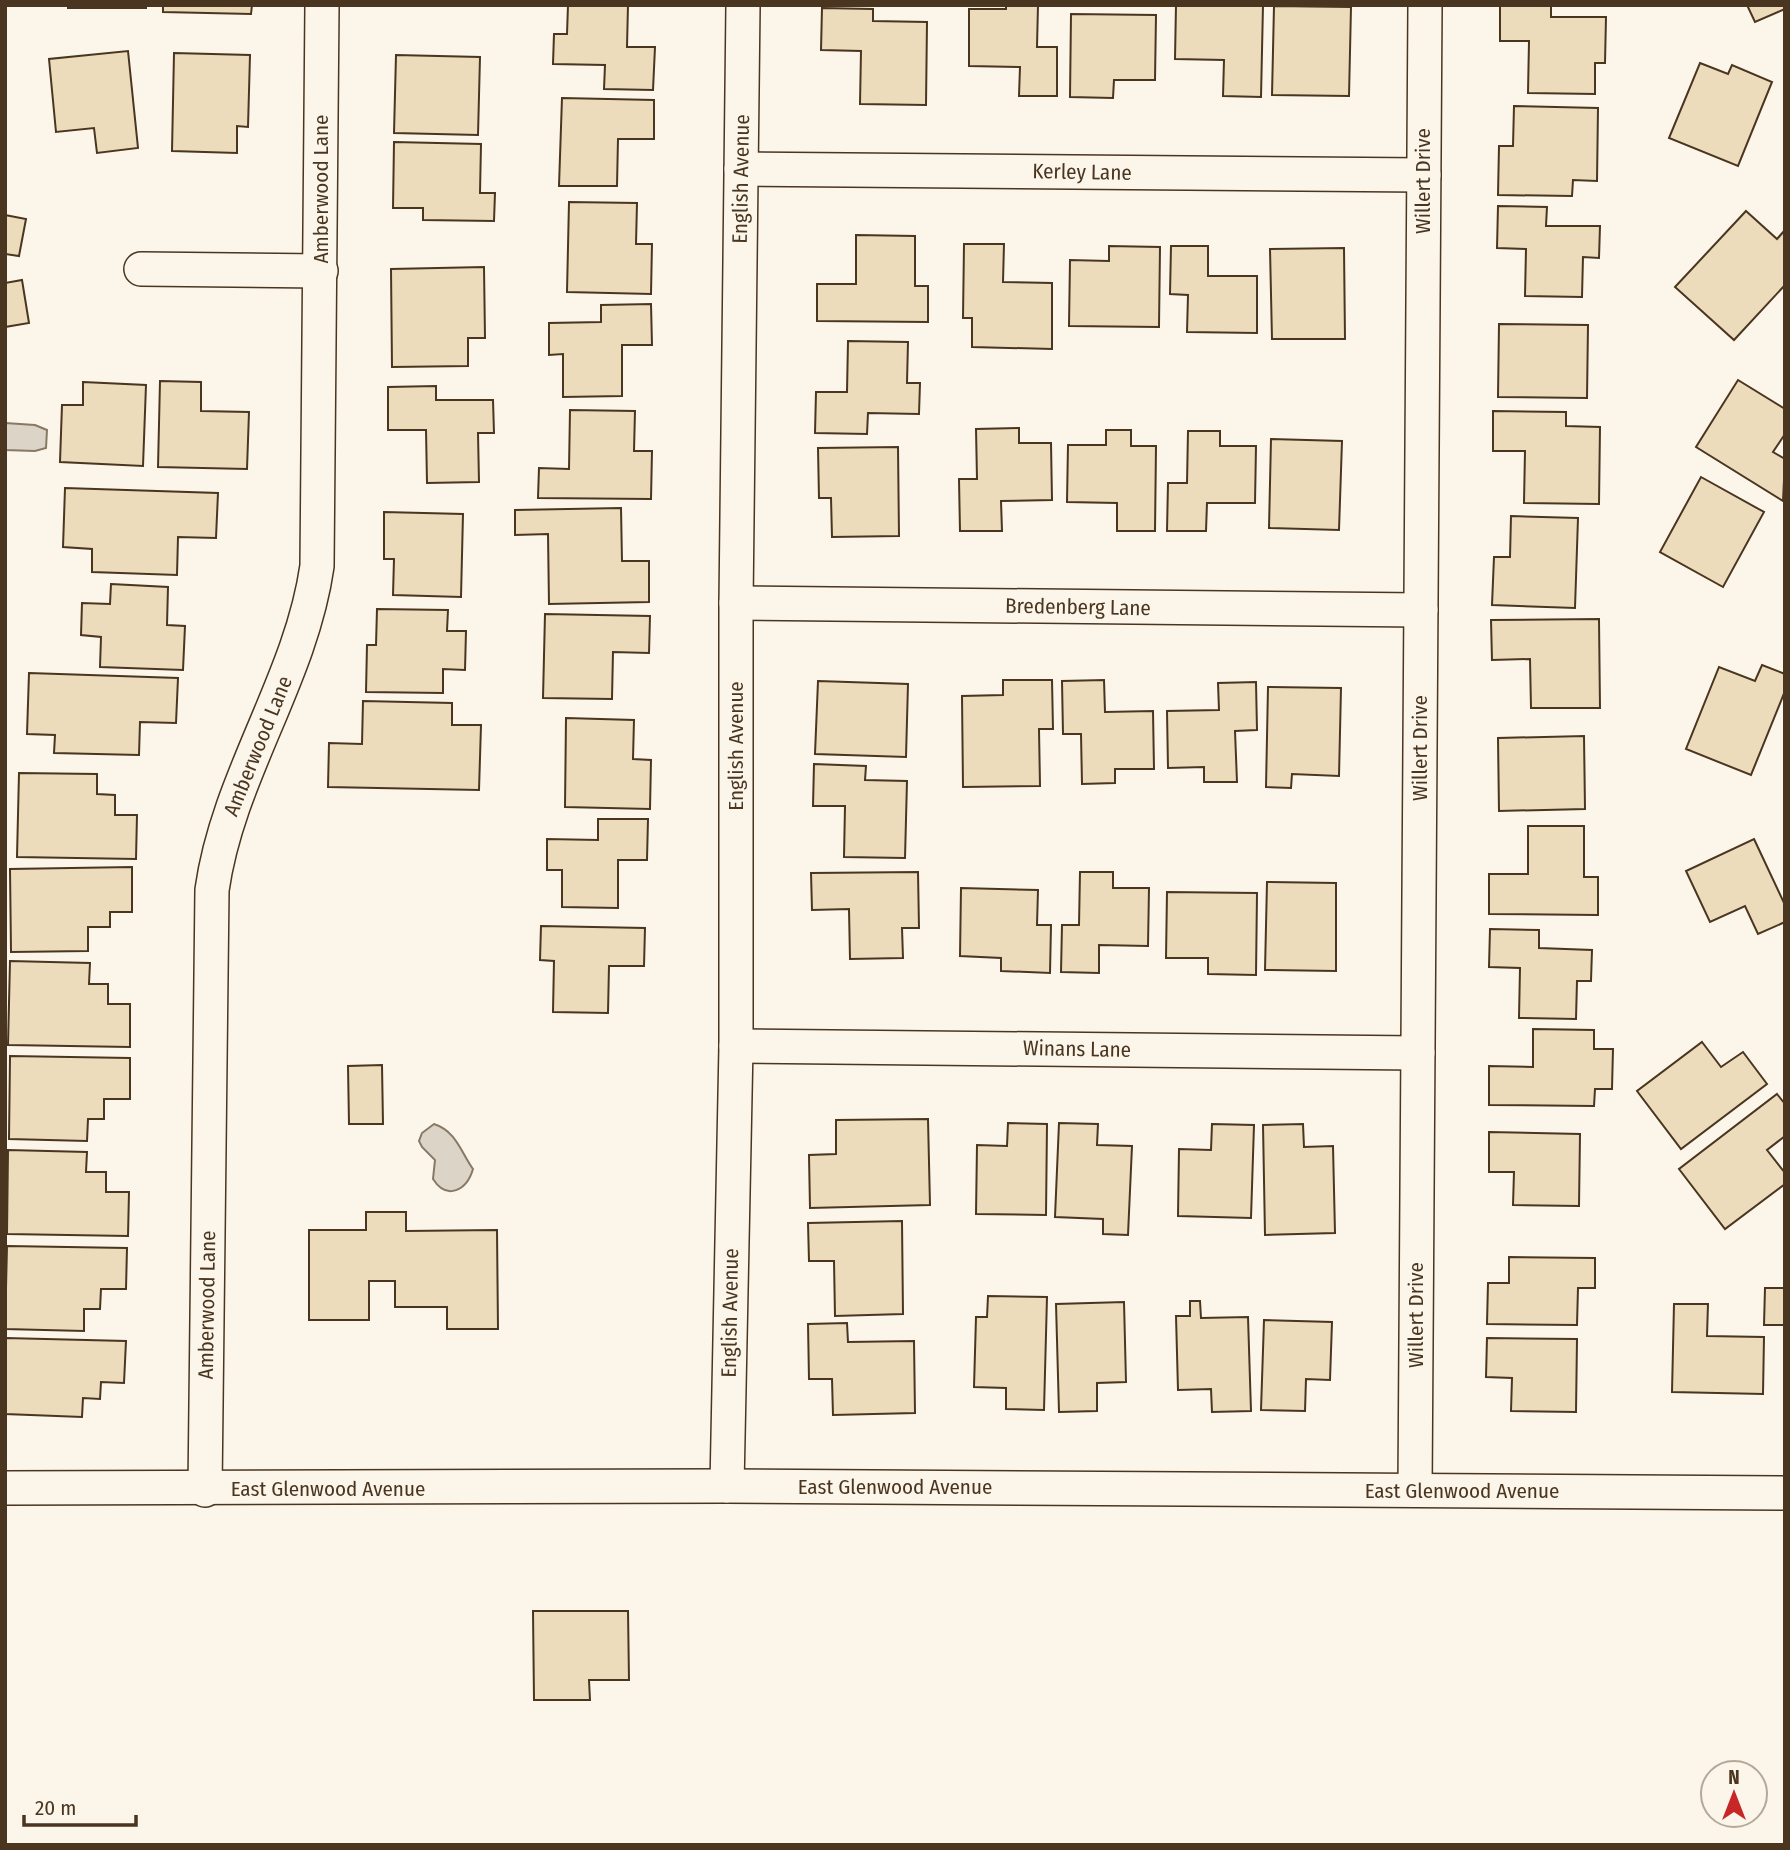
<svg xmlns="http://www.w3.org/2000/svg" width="1790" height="1850" font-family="'Fira Sans Condensed',sans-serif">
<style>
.water{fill:#dcd4c6;stroke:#887966;stroke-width:2}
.building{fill:#ecdcbc;stroke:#4a3520;stroke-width:2}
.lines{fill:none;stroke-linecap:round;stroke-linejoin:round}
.minor-casing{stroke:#4a3520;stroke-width:36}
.minor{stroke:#fbf6e9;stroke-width:33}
.labels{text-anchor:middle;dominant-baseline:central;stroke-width:5;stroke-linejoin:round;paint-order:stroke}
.street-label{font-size:21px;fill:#4a3520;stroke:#fbf6e9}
</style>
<rect width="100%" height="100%" fill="#fbf6e9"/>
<g class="water">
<path d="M5,423L35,425L47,430L46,448L35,451L5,450Z"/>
<path d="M434,1124C456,1131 461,1152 473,1169C467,1190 447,1201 433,1179L435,1160L422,1147L419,1141L422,1133Z"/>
</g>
<g class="building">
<rect x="68" y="5" width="78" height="3"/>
<path d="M163,5H252L251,14L163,12Z"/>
<path d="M568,5H628L627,47H655L653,90L604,89L605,65L553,64L554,34H567Z"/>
<path d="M1006,5H1038L1037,47H1057V96H1019L1020,67L969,66V9H1006Z"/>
<path d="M1176,5H1263L1261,97L1223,96L1224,60L1175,59Z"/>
<path d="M1500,5H1551V17H1606L1605,63H1595V94L1528,93L1529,41H1500Z"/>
<path d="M1747,5H1785V9L1755,22Z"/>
<path d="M1274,6L1351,7L1349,96L1272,95Z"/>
<path d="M822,8L873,9V21L927,22L926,105L860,104L861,51L821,50Z"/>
<path d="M1071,14L1156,15L1155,80H1114L1113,98L1070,97Z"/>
<path d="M128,51L138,148L97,153L94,128L56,132L49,59Z"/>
<path d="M174,53L250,55L248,127L237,126V153L172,151Z"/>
<path d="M396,55L480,57L478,135L394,133Z"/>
<path d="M1700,63L1728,74L1732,65L1772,82L1738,166L1669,138Z"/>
<path d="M562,98L654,100V139H618L617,186H559Z"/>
<path d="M1514,106L1598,108L1597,181L1573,180L1572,196L1498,195L1499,146H1513Z"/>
<path d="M394,142L481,144L480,193H495L494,221L423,220V208H393Z"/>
<path d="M569,202L637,203L636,244H652L651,294L567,292Z"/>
<path d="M1498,206L1547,207L1546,226H1600L1599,258L1583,257L1582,297L1525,296L1526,249L1497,248Z"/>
<path d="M1746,211L1777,239L1785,230V285L1734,340L1675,287Z"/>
<path d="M5,215L26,219L19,256L5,254Z"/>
<path d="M856,235L915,236V286H928V322L817,321V284H856Z"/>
<path d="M964,244H1004L1003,282L1052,283V349L972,347V318H963Z"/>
<path d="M1109,246L1160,247L1159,327L1069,326L1070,260L1109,261Z"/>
<path d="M1171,246H1208V276H1257V333L1187,332L1188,295L1170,294Z"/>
<path d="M1344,248L1345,339H1272L1270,249Z"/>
<path d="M484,267L485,338H468V366L392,367L391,269Z"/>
<path d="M22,280L29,323L5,327V283Z"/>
<path d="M651,304L652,345H622V396L563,397V354L549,355V323L601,322V305Z"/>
<path d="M1499,324L1588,325L1587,398L1498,397Z"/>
<path d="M848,341L908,342L907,383H920L919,414L868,413L867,434L815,433L816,392H847Z"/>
<path d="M1738,380L1785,409V434L1773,452L1785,459L1783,501L1696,447Z"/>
<path d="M160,381L201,382V411L249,412L247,469L158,467Z"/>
<path d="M83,382L146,385L143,466L60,462L62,405H83Z"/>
<path d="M436,386V400H493L494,433H478L479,482L427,483L426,430H388V387Z"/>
<path d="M570,410L635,411L634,451H652L651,499L538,498L539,468L569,469Z"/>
<path d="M1493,411L1566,412V426L1600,427L1599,504L1524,503L1525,451H1493Z"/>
<path d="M1019,428V443H1051L1052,500L1001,501L1002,531H960L959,479H977L976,429Z"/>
<path d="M1106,430H1131V446H1156L1155,531H1117V503L1067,502L1068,445H1106Z"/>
<path d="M1188,431H1220V446H1256L1255,503H1207L1206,531H1167L1168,483H1187Z"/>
<path d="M1271,439L1342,441L1339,530L1269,528Z"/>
<path d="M898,447L899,536L832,537L831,498H819L818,448Z"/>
<path d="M1701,477L1764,512L1723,587L1660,552Z"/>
<path d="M65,488L218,493L216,538L178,537L177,575L92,572V549L63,547Z"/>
<path d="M621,508L622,561H649V602L549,604L548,534L515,535V510Z"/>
<path d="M384,512L463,514L461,597L393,595L394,559H384Z"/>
<path d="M1511,516L1578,518L1575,608L1492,605L1494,557H1510Z"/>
<path d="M111,584L168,587L167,625L185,626L183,670L100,667L101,637L81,635L82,603L110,604Z"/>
<path d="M377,609L448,610L447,631H466L465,670L443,669V693L366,692L367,645H376Z"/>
<path d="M545,614L650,616L649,653L613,652L612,699L543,698Z"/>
<path d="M1599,619L1600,708H1531L1530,659L1492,660L1491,620Z"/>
<path d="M1762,665L1785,674V691L1751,775L1686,749L1719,667L1755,681Z"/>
<path d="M29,673L178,678L176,723L140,722L139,755L54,753L55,735L27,734Z"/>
<path d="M1003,680H1052L1053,729H1039L1040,786L963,787L962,696L1003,695Z"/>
<path d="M1104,680L1105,712L1153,711L1154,769H1115V783L1082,784L1081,734H1063L1062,681Z"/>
<path d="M818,681L908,684L906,757L815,754Z"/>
<path d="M1256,682L1257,730L1235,731L1237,782H1204V767L1168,768L1167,711L1219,710L1218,683Z"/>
<path d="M1268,687L1341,688L1339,776L1292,774L1291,788L1266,787Z"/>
<path d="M363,701L452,703V725H481L479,790L328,787L329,743L362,744Z"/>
<path d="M566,718L634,720L633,759L651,760L650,809L565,807Z"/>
<path d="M1584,736L1585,809L1499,811L1498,738Z"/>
<path d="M814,764L866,766L865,780L907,781L905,858L844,857L845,806H813Z"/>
<path d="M19,773L97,774V794L115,795V815H137L136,859L17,857Z"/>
<path d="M598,819H648L647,860H618V908L562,907V870H547V839L598,840Z"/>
<path d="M1528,826H1584V877H1598V915L1489,914V874H1528Z"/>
<path d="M1754,839L1785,905V922L1758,934L1745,906L1710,922L1686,871Z"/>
<path d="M132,867V912H110V927H88V951L11,952L10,869Z"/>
<path d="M918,872L919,928H902L903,958L850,959L849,909L812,910L811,873Z"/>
<path d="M1080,872H1113V888H1149L1148,946L1099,945V973L1061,972L1062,925H1079Z"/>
<path d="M1267,882L1336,883V971L1265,970Z"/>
<path d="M961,888L1038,890L1037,925H1051L1050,973L1001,971V958L960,956Z"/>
<path d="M1167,892L1257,893L1256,975L1208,974V958H1166Z"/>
<path d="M541,926L645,928L644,966H609L608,1013L553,1012L554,961L540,960Z"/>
<path d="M1490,929L1539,930V948L1592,950L1591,981H1577L1576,1019L1519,1018L1520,968L1489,967Z"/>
<path d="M10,961L90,963L89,984H108V1004H130V1047L8,1045Z"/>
<path d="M1533,1029L1594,1030V1049H1613L1612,1089H1595L1594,1106L1489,1105V1066L1533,1067Z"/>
<path d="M1702,1042L1721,1067L1743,1052L1767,1084L1681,1149L1637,1091Z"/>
<path d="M10,1056L130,1058V1099H104V1119H88L87,1141L9,1139Z"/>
<path d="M382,1065L383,1124H349L348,1066Z"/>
<path d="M1777,1094L1785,1104V1136L1767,1150L1785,1173V1184L1725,1229L1679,1169Z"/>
<path d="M928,1119L930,1205L810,1208L809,1155L836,1154V1120Z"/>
<path d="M1008,1123L1047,1124L1046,1215L976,1214L977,1145L1007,1146Z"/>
<path d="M1059,1123L1098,1124L1097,1145L1132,1146L1128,1235L1103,1234V1219L1055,1217Z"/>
<path d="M1212,1124L1254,1125L1251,1218L1178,1216L1179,1149L1211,1150Z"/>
<path d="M1303,1124L1304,1147L1333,1146L1335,1233L1265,1235L1263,1125Z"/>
<path d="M1489,1132L1580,1134L1579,1206L1513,1205L1514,1172H1489Z"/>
<path d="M8,1150L87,1152L86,1172H106V1192H129L128,1236L7,1234Z"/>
<path d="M366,1212H406V1231L497,1230L498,1329H447V1307H395V1281H369V1320H309V1230H366Z"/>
<path d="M902,1221L903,1314L835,1316L834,1261H809L808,1223Z"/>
<path d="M7,1246L127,1248L126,1289H101L100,1309H84V1331L5,1329Z"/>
<path d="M1509,1257L1595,1258V1288H1578L1577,1325L1487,1324L1488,1283H1509Z"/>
<path d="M1765,1288H1785V1325H1764Z"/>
<path d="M988,1296L1047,1297L1044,1410L1006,1409V1388L974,1387L976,1317H987Z"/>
<path d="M1190,1301H1200L1201,1318L1248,1317L1251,1411L1212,1412L1211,1389L1178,1390L1176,1316H1190Z"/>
<path d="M1124,1302L1126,1382L1097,1383V1411L1059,1412L1056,1304Z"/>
<path d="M1674,1304H1708L1707,1336L1764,1337L1763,1394L1672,1392Z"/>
<path d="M1264,1320L1332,1322L1330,1380L1306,1379L1305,1411L1261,1410Z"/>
<path d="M847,1323L848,1342L914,1341L915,1413L833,1415L832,1379H809L808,1324Z"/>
<path d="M5,1338L126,1341L124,1383L101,1382L100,1399L83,1398L82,1417L5,1414Z"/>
<path d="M1487,1338L1577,1339L1576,1412L1511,1411L1512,1378L1486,1377Z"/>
<path d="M533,1611H628L629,1680H589L590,1700H534Z"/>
</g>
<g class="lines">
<defs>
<g id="minor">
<path d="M741,169L1424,175"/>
<path d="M141,269L321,271"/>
<path d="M736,603L1421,610"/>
<path d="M736,1046L1418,1053"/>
<path d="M727,1486L736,1046V603L743,5"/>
<path d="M5,1488L727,1486L1785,1493"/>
<path d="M205,1490L212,890C228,776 301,679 317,566L322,5"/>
<path d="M1415,1490L1425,5"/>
</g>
</defs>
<use href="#minor" class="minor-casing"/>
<use href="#minor" class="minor"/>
</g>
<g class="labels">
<g class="street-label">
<text transform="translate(1082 172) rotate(1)">Kerley Lane</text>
<text transform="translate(741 179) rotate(-89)">English Avenue</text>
<text transform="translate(1423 181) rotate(-90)">Willert Drive</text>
<text transform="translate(321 189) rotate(-90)">Amberwood Lane</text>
<text transform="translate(1078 607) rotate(1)">Bredenberg Lane</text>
<text transform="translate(258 746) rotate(-68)">Amberwood Lane</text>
<text transform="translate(736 746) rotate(-90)">English Avenue</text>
<text transform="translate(1420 748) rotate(-90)">Willert Drive</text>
<text transform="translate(1077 1049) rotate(1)">Winans Lane</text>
<text transform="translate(207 1305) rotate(-89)">Amberwood Lane</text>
<text transform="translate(730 1313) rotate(-89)">English Avenue</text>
<text transform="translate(1416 1315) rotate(-90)">Willert Drive</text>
<text x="895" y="1487">East Glenwood Avenue</text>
<text x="328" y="1489">East Glenwood Avenue</text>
<text x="1462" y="1491">East Glenwood Avenue</text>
</g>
</g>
<rect width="1790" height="1850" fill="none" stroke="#4a3520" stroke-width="14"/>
<g transform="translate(1734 1794)"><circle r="33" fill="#fbf6e9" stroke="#b4a999" stroke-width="2"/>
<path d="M0-5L12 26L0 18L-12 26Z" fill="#c62828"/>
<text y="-10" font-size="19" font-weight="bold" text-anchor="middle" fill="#4a3520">N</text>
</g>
<path d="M24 1815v10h112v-10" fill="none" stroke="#4a3520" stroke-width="3.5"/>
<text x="35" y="1815" font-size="21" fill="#4a3520" stroke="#fbf6e9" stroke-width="5" paint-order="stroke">20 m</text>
</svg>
